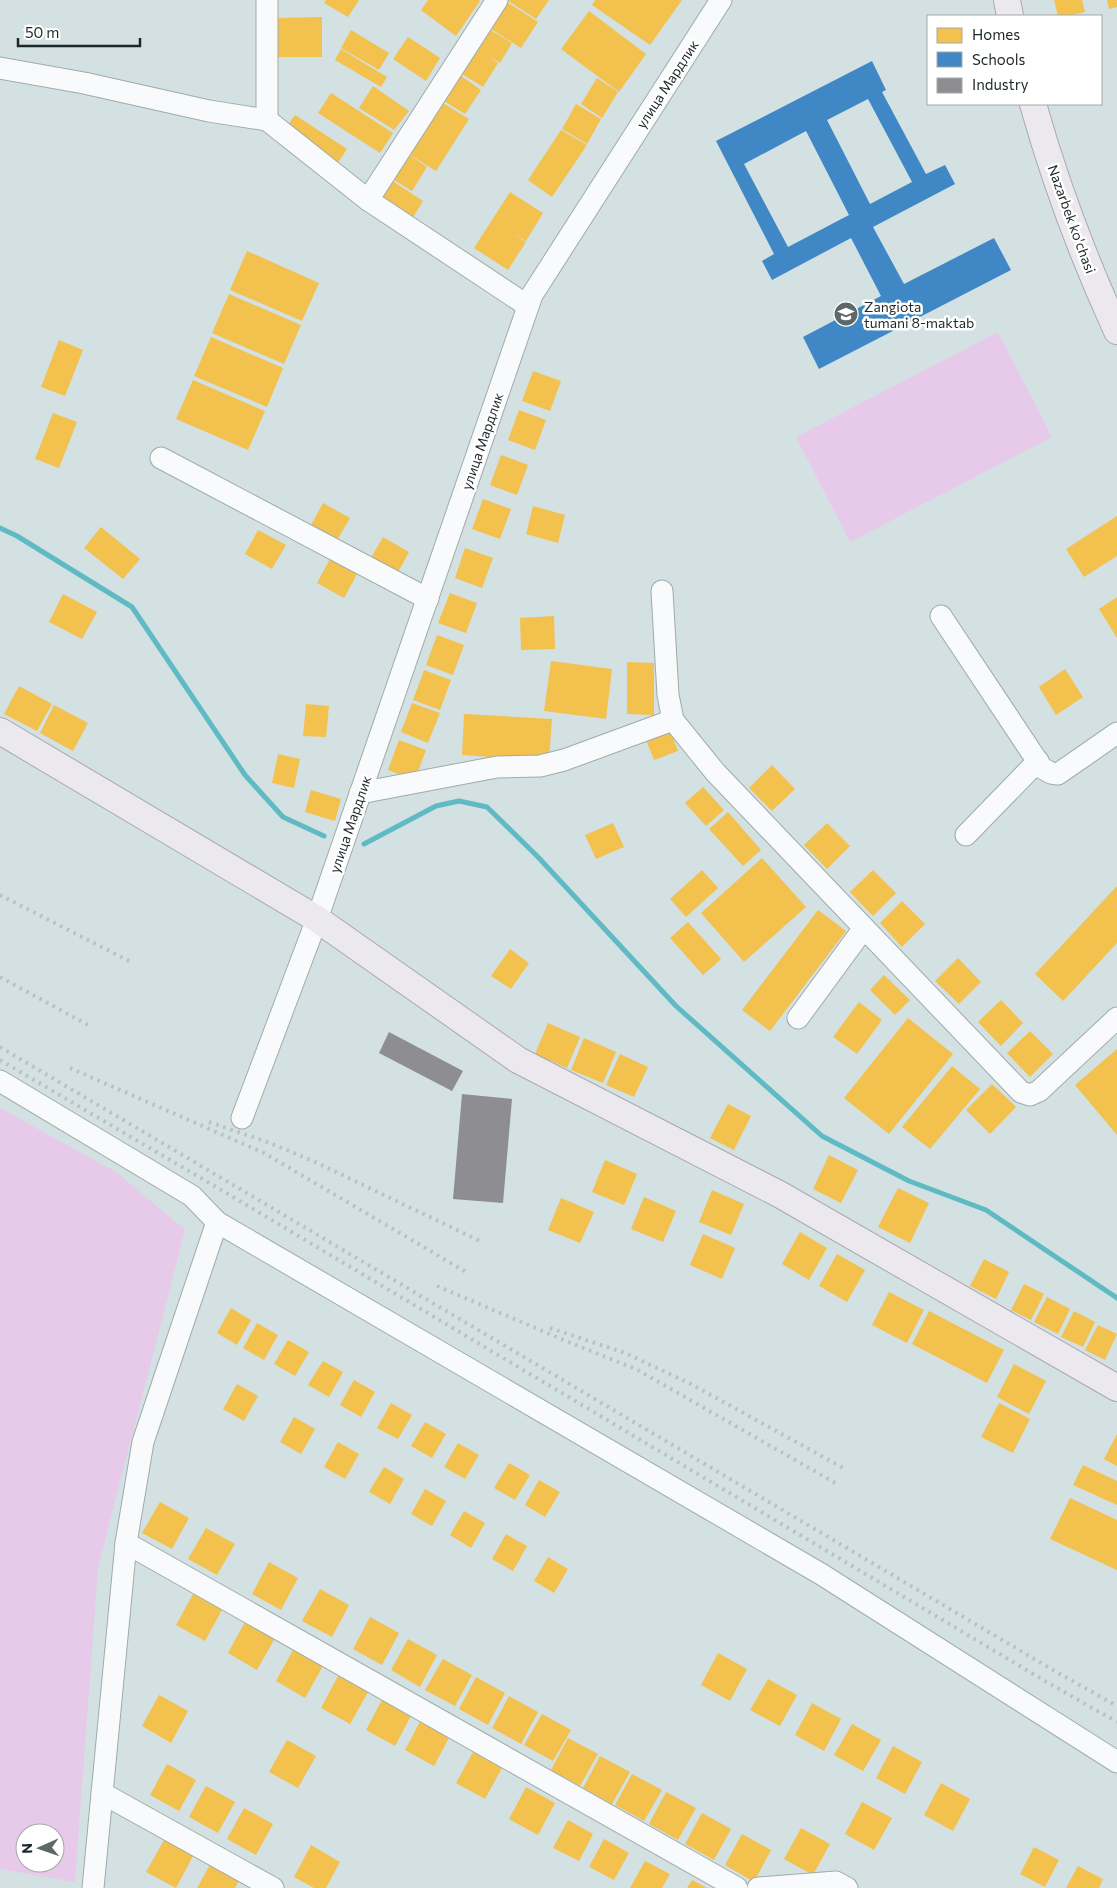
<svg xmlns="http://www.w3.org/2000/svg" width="1117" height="1888" font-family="Commissioner,sans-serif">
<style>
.green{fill:#e7caea;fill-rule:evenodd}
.homes{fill:#f2c14e}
.schools{fill:#3f88c5;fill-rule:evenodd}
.industry{fill:#8d8d92}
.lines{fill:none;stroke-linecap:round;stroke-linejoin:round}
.stream{stroke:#5fbac4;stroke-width:5}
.minor-casing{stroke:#9fabac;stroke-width:23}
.major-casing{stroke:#aaa7b2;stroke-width:28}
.minor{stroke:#f8fafb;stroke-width:21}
.major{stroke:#ece9ee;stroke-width:26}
.rail{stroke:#bcc0c0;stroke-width:4;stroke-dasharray:2.5 5;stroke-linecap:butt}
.labels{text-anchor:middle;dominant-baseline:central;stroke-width:5;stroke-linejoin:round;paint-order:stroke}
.street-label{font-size:14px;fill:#1e2728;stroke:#fff}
.poi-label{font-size:14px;fill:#1e2728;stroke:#fff;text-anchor:start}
</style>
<rect width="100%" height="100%" fill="#d3e1e3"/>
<g class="green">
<path d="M998,332L1052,437L850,542L796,437Z"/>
<path d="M0,1108L116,1172L185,1230L98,1568L75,1882L0,1869ZM25,1833H55V1863H25Z"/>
</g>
<g class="homes">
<path d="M326,0H359L348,17L324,3Z"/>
<path d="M428,0H478L480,1L456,36L421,10Z"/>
<path d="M504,0L538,22L521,48L486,26Z"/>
<path d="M507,0H549L536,19Z"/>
<path d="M595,0H682L650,45L592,5Z"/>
<path d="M1054,0H1082L1085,12L1067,16H1058Z"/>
<path d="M1107,0H1117V7L1109,9Z"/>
<path d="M589,11L646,54L619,92L561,49Z"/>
<path d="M322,17V57H275V18Z"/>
<path d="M485,27L512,43L500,63L489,56L498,63L483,87L457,71Z"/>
<path d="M351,30L389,53L379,70L341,48Z"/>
<path d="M408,37L440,58L426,81L393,59Z"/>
<path d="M341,49L387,77L381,87L335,60Z"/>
<path d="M457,73L481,90L465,114L439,98Z"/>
<path d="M597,78L618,92L602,118L581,104Z"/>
<path d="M373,86L409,111L394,130L359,108Z"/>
<path d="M331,93L393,133L380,153L318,113Z"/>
<path d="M438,100L469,119L436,171L405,152Z"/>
<path d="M576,104L601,119L587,144L562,129Z"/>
<path d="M295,115L347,149L337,164L284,130Z"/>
<path d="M561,130L587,145L552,197L528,180Z"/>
<path d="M405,152L427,167L412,191L389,177Z"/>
<path d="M388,178L423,201L409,224L374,201Z"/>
<path d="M510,192L543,213L526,241L513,234L526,242L508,270L474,248Z"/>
<path d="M247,251L319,283L302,321L230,290Z"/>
<path d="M229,294L301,325L284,364L212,333Z"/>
<path d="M211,337L283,368L267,407L194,376Z"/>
<path d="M59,340L83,350L65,396L41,387Z"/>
<path d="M533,371L561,381L550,411L522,401Z"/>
<path d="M193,380L265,411L248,450L176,419Z"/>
<path d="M519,410L546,420L535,450L508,440Z"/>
<path d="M53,413L77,422L59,468L35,459Z"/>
<path d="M501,455L528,465L517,495L490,485Z"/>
<path d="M483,499L511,509L500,539L472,529Z"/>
<path d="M323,503L350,518L336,542L310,527Z"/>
<path d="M533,506L565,515L558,543L526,534Z"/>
<path d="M1117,516V556L1084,577L1066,549Z"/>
<path d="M101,527L140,559L123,579L84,548Z"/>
<path d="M258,530L286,545L272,569L245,554Z"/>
<path d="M383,537L409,552L396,576L369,561Z"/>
<path d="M465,548L493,558L482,588L455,578Z"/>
<path d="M330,559L357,574L344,598L317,583Z"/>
<path d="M450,593L477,603L466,633L438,623Z"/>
<path d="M63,594L97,612L82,639L49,622Z"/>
<path d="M1117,597V638L1099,609Z"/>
<path d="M554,616L555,649L521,650L520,618Z"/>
<path d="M437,635L464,645L453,675L426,665Z"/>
<path d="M551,661L612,669L606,719L544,711Z"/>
<path d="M627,662L654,663V715L627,714Z"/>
<path d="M1065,669L1083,697L1056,715L1039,687Z"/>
<path d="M424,670L451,680L440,710L413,700Z"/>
<path d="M19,686L52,704L37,731L4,714Z"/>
<path d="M412,703L440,713L428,743L401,732Z"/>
<path d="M306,704L329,706L326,737L303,736Z"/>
<path d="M54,705L88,723L73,751L40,733Z"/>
<path d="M464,714L552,719L549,761L462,755Z"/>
<path d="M669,728L678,751L654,760L645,737Z"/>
<path d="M399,740L426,750L415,780L388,770Z"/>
<path d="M278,754L300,759L294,788L272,783Z"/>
<path d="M772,765L795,789L772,811L749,788Z"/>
<path d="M703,787L724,810L706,826L685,803Z"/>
<path d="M311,790L341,799L335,821L305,812Z"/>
<path d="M728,812L761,850L743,866L709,829Z"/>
<path d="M613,823L624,847L596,859L585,835Z"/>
<path d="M827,823L850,846L827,869L804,845Z"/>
<path d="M762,858L806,907L744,962L701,913Z"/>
<path d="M702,870L718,888L686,917L670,899Z"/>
<path d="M873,870L896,893L873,916L850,892Z"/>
<path d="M1117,886V943L1063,1001L1035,974Z"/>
<path d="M902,901L925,924L902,947L880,923Z"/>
<path d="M818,910L846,931L770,1031L742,1010Z"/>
<path d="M688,922L721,959L703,975L670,938Z"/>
<path d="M510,949L529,963L511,989L491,976Z"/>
<path d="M958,958L981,982L959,1004L935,981Z"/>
<path d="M884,975L910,1000L895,1015L870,990Z"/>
<path d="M1001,1000L1023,1023L1001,1046L978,1022Z"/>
<path d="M859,1002L882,1020L857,1054L833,1037Z"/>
<path d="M908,1018L953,1054L889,1134L844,1098Z"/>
<path d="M548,1023L580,1037L567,1068L535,1054Z"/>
<path d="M1030,1031L1053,1054L1030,1077L1007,1053Z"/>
<path d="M584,1038L616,1052L603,1083L571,1070Z"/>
<path d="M1117,1049V1135L1075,1085Z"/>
<path d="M620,1054L648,1067L634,1097L606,1085Z"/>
<path d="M952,1066L980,1089L930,1149L902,1127Z"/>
<path d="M992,1084L1016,1107L990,1134L966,1110Z"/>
<path d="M728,1104L751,1116L734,1150L710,1138Z"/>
<path d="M829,1155L858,1170L841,1203L813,1189Z"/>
<path d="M605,1160L637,1174L624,1205L592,1192Z"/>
<path d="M898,1188L929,1203L910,1243L878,1227Z"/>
<path d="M712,1190L744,1204L731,1235L699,1222Z"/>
<path d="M644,1197L676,1211L663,1242L631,1229Z"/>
<path d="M561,1198L594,1212L580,1243L548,1230Z"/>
<path d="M800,1232L827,1248L809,1280L782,1264Z"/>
<path d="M703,1234L735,1248L722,1279L690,1265Z"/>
<path d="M837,1254L865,1270L847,1302L819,1286Z"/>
<path d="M984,1259L1009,1272L996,1299L970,1286Z"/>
<path d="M1024,1284L1044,1294L1031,1320L1011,1310Z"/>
<path d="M889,1292L924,1310L907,1343L872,1325Z"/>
<path d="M1047,1297L1070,1309L1058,1334L1034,1322Z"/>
<path d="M231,1308L251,1320L237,1345L217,1333Z"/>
<path d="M929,1311L1004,1350L987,1383L912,1344Z"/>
<path d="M1074,1311L1095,1322L1083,1347L1061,1337Z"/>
<path d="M257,1323L278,1335L264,1360L243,1348Z"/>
<path d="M1098,1325L1117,1334L1105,1360L1085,1350Z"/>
<path d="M288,1340L309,1352L295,1376L274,1364Z"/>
<path d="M323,1361L343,1372L329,1397L308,1385Z"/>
<path d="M1014,1364L1046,1381L1029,1414L997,1397Z"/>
<path d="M354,1380L375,1392L361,1417L340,1405Z"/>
<path d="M237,1384L258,1396L244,1421L223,1409Z"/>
<path d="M391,1403L412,1415L398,1439L377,1428Z"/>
<path d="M999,1403L1030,1419L1013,1453L981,1437Z"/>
<path d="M294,1417L315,1429L301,1454L280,1442Z"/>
<path d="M425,1422L446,1434L432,1458L411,1446Z"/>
<path d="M1117,1434V1466L1104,1459Z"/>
<path d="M338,1442L359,1454L345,1479L324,1467Z"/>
<path d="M458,1443L479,1455L465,1479L444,1467Z"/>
<path d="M509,1463L530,1475L515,1500L494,1488Z"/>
<path d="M1083,1465L1117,1481V1505L1073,1485Z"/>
<path d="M384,1467L404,1479L390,1504L369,1492Z"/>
<path d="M539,1480L560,1492L545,1517L525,1505Z"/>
<path d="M425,1489L446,1501L432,1526L411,1514Z"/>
<path d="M1070,1498L1117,1520V1570L1050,1539Z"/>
<path d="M160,1502L189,1518L172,1549L142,1533Z"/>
<path d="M464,1511L485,1523L471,1548L450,1535Z"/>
<path d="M206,1528L235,1544L217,1575L188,1559Z"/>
<path d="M506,1534L527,1546L513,1571L492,1559Z"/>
<path d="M548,1557L568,1569L554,1593L534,1581Z"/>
<path d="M269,1562L298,1578L281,1610L252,1594Z"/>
<path d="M320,1589L349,1605L332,1637L302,1621Z"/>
<path d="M193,1594L222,1610L205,1641L176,1625Z"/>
<path d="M370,1617L399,1633L382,1665L353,1649Z"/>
<path d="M245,1622L275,1638L257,1670L228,1653Z"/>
<path d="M408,1639L437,1655L420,1687L391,1670Z"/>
<path d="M293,1650L323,1666L305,1698L276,1681Z"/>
<path d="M718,1653L747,1669L730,1701L701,1685Z"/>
<path d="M443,1659L472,1675L455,1706L425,1690Z"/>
<path d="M338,1676L368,1692L350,1724L321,1708Z"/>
<path d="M476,1677L505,1693L488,1725L459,1709Z"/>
<path d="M768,1679L797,1695L780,1726L750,1710Z"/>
<path d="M159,1695L188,1711L171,1743L142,1726Z"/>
<path d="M509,1696L538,1712L521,1744L492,1728Z"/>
<path d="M383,1698L412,1714L395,1746L366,1730Z"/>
<path d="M812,1703L841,1719L824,1751L795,1735Z"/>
<path d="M542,1714L571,1730L553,1761L524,1745Z"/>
<path d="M422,1718L451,1734L434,1766L405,1750Z"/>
<path d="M852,1724L881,1740L863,1771L834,1755Z"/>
<path d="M568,1738L598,1754L580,1786L551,1770Z"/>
<path d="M287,1740L316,1756L298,1788L269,1772Z"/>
<path d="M893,1746L922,1762L905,1794L876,1778Z"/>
<path d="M473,1752L502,1768L485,1799L456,1783Z"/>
<path d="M600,1756L630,1772L612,1804L583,1788Z"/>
<path d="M167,1764L196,1780L179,1811L150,1795Z"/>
<path d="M632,1774L662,1790L644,1821L615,1805Z"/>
<path d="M941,1783L970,1799L953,1831L924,1815Z"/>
<path d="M206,1786L235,1802L218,1833L189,1817Z"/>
<path d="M526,1787L555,1803L538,1835L509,1819Z"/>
<path d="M666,1792L696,1808L678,1840L649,1824Z"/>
<path d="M862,1802L892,1818L874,1850L845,1834Z"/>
<path d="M244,1808L273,1824L256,1855L227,1839Z"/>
<path d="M702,1813L731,1829L714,1860L685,1844Z"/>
<path d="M568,1820L593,1834L579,1861L553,1848Z"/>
<path d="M801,1828L830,1844L813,1875L784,1859Z"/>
<path d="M742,1834L771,1850L754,1882L725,1865Z"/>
<path d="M604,1839L629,1853L614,1880L589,1867Z"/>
<path d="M164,1840L193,1856L176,1888L146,1872Z"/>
<path d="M311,1845L340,1862L326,1888H314L294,1877Z"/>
<path d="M1034,1847L1059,1860L1045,1887L1020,1874Z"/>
<path d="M645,1861L670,1874L662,1888H630Z"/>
<path d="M211,1863L240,1879L235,1888H197Z"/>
<path d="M1078,1866L1103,1879L1099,1888H1066Z"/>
<path d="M692,1880L707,1888H687Z"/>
</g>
<path class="schools" d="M872,61L886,90L882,92L926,174L945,165L955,184L873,227L904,284L994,238L1011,270L819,369L803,337L881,296L851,238L772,280L762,261L774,254L716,141ZM868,99L912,182L870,204L827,120ZM806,131L849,215L788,247L744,164Z"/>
<g class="industry">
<path d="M389,1032L463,1071L452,1091L379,1053Z"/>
<path d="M462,1094L512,1099L503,1203L453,1199Z"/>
</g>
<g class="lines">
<g class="stream">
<path d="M0,528L17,536L132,607L245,775L283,817L324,836"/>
<path d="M364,844L436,806L459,801L487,807L538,857L676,1006L822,1136L909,1181L986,1210L1117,1298"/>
</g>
<defs>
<g id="minor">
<path d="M267,0V120"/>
<path d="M0,68L84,83L209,111L267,120L368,200L528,306"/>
<path d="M368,200L497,0"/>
<path d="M161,458L428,599"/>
<path d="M662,591L668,695L673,720L715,772L1021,1092L1030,1095L1039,1091L1117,1018"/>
<path d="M941,616L1042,768L1051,773L1058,774L1117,733"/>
<path d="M360,793L497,767L540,766L564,760L673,720"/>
<path d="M966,835L1038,761"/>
<path d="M798,1018L864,928"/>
<path d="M0,1081L192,1196L217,1222L821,1574L1117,1762"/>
<path d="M242,1118L317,919L532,295L721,0"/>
<path d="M126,1543L737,1888"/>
<path d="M102,1793L273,1888"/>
<path d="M93,1888L126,1543L143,1442L217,1222"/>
<path d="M758,1888L836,1882L847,1888"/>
</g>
<g id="major">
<path d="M1007,0L1010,16"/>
<path d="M1033,104C1055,182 1083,257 1117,331"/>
<path d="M0,731L317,919L518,1060L779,1194L1117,1388"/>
</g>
</defs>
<use href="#minor" class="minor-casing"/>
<use href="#major" class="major-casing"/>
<use href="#minor" class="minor"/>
<use href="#major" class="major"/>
<g class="rail">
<path d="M0,895L131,962"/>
<path d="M0,977L88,1025"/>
<path d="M0,1047L1053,1670L1117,1706"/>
<path d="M0,1060L228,1194L1045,1681L1117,1722"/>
<path d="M70,1068L264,1153L466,1272"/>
<path d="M209,1122L270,1143L313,1161L480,1241"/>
<path d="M437,1286L566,1341L636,1369L837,1484"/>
<path d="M550,1328L625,1353L691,1384L845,1469"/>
</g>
</g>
<defs>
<symbol id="school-disc" viewBox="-11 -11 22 22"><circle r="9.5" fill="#5d6869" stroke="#fff"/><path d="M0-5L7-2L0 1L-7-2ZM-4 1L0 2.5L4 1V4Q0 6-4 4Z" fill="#fff"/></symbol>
</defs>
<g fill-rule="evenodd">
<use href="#school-disc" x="832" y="300" width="28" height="28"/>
</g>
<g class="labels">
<g class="street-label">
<text transform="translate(667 84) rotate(-57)">улица Мардлик</text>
<text transform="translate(1072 219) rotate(70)">Nazarbek ko'chasi</text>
<text transform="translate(482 441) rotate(-71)">улица Мардлик</text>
<text transform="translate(350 824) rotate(-71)">улица Мардлик</text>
</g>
<g class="poi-label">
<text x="864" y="306">Zangiota<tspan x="864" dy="16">tumani 8-maktab</tspan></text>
</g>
</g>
<rect x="927" y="15" width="175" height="90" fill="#ffffff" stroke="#a5a9a9"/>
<rect x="937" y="28" width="25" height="15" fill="#f2c14e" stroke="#a5a9a9"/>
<text x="972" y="40" font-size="15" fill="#1e2728">Homes</text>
<rect x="937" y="52" width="25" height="15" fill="#3f88c5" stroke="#a5a9a9"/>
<text x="972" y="65" font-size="15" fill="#1e2728">Schools</text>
<rect x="937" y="78" width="25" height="15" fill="#8d8d92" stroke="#a5a9a9"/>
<text x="972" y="90" font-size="15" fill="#1e2728">Industry</text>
<g transform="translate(40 1848) rotate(268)"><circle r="24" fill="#ffffff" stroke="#a5a9a9"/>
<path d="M0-4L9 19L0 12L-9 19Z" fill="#5d6869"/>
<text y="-8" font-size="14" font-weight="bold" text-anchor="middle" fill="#1e2728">N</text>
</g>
<path d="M18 38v8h122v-8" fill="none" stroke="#1e2728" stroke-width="2.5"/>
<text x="25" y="38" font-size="15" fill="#1e2728" stroke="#ffffff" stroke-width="4" paint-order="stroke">50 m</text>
</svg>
